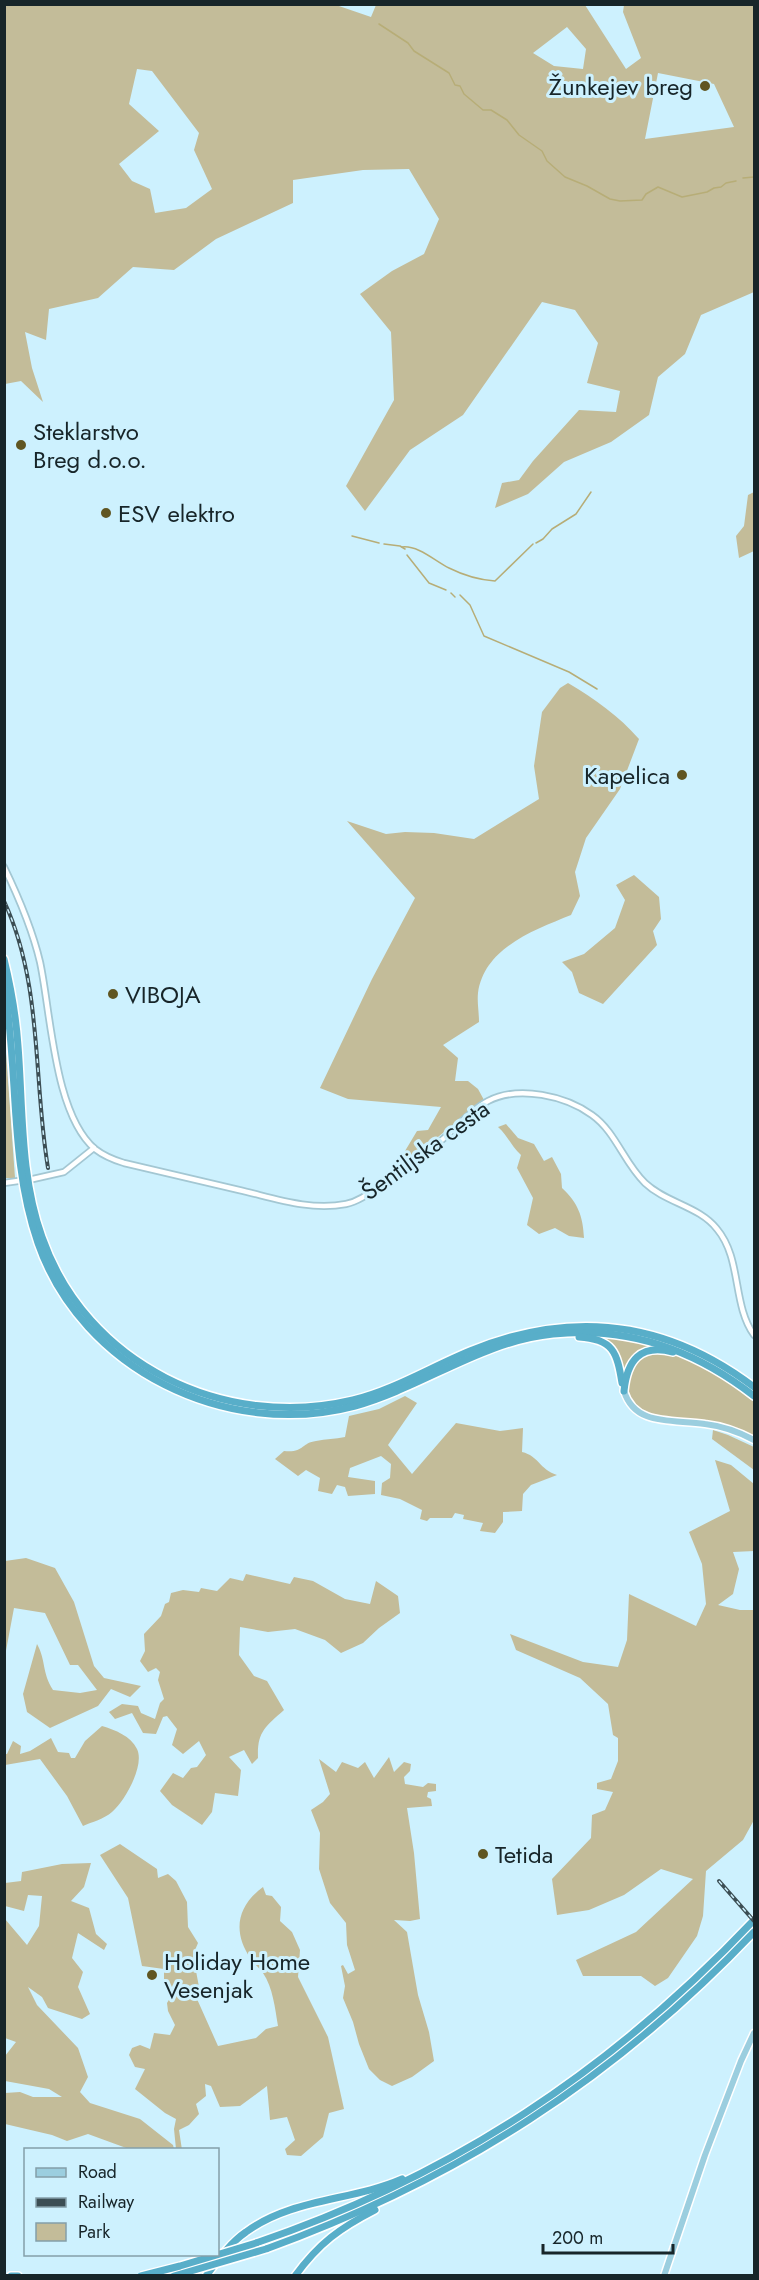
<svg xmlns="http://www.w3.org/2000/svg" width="759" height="2280" font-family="Jost,sans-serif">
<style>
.green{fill:#c3bc99;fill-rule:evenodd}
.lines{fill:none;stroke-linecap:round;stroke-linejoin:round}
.stream{stroke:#b7ad77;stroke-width:1.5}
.minor-casing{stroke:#a3c7d3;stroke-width:8}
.major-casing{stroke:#fff;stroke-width:9}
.highway-casing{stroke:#fff;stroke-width:10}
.minor{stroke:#fff;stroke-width:4.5}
.major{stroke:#9bcedf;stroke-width:6}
.highway{stroke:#58aec9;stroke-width:7}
.rail-casing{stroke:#3c4e54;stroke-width:4}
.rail{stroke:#cdf1fe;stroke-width:1.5;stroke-dasharray:4.5;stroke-linecap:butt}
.highway-bridge-casing{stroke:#fff;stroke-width:10;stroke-linecap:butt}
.highway-bridge{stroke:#58aec9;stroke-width:7}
.poi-dot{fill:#605622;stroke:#cdf1fe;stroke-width:2}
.labels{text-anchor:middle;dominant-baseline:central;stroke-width:6;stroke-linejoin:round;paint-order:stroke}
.poi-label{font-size:24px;fill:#172529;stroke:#cdf1fe;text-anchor:start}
.street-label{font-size:24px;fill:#172529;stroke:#cdf1fe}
</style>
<rect width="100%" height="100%" fill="#cdf1fe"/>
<g class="green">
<path d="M336,5L371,17L376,5H585L626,69L641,58L623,12L624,5H754V292L701,315L685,354L658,377L649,415L611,442L564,462L528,494L495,508L502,483L519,480L533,461L579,410L616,412L620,391L587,383L598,343L575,310L542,302L463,415L410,450L365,511L346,486L394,400L391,332L360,294L392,271L424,254L439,219L409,169L363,170L293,180V203L216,239L174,270L133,267L98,298L49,309L46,340L25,332L32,368L43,402L21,381L5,384V5ZM567,27L586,49L583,69L554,66L533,53ZM137,69L152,71L199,133L194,150L212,189L186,208L155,213L150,189L132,181L119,164L159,131L129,104ZM658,73L714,84L734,127L645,139Z"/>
<path d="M754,492V551L739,558L736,536L744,526L748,495Z"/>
<path d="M568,683C595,699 619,716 639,739L620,789L586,838L575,872L580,896L571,915C534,930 484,948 478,993C477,1002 479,1012 479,1022L443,1045L458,1058L455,1081H468L478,1089L484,1100L408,1161H399L417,1131L428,1130L441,1107L348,1099L320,1088L372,979L415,898L347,821L386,834L405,832L434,833L474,839L539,799L534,766L542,712L560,688Z"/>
<path d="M634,875L659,897L661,919L653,931L657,945L603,1004L579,993L572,972L562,962L584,954L615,928L625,900L616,885Z"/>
<path d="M4,1024L15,1178H4Z"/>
<path d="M506,1124L518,1138L534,1144L544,1161L552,1157L561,1174L562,1188C578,1203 583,1216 584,1238L569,1236L555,1228L539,1234L527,1225L533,1198L517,1168L521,1155C511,1146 508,1136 498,1127Z"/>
<path d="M597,1336L630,1339L661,1347C642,1354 628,1355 624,1377L621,1362Z"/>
<path d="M646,1353C654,1353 663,1352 670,1353C701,1359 730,1383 754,1402V1437C742,1431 729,1425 715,1422C689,1417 631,1426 627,1388C626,1374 636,1361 646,1353Z"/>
<path d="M405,1396L417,1403L388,1445L412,1474L456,1423L500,1431L523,1428L522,1452C539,1456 539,1469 557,1475L531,1485L523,1494L522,1511L503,1512V1522L495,1533L480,1531L483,1523L463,1519L464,1515L455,1513L452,1518H430L427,1521L420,1519L422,1510L400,1499L381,1495L382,1483L390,1478L391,1464L381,1456L350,1468L348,1477L375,1481V1494L348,1496L345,1487L337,1485L332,1494L318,1491L320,1478L306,1470L298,1476L275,1459L284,1451C304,1453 301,1443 316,1441C326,1439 335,1439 345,1437L349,1416L379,1409Z"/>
<path d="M713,1430L728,1435L754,1447V1470L712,1439Z"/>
<path d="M715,1460L731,1465L754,1484V1551L733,1552L739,1569L733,1594L718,1605L740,1610H754V1820L743,1840L706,1871L703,1916L697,1936L668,1978L655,1986L641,1976H583L576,1960L636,1932L693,1879L661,1869L624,1895L589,1910L557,1915L552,1879L591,1838L592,1815L605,1810L613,1792L597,1789V1783L611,1779L618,1761V1738L613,1735L608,1704L580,1678L516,1650L510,1634L583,1662L618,1667L627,1640L629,1594L696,1626L706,1604L702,1564L689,1532L730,1511Z"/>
<path d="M26,1558L55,1568L74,1602L94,1666L104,1678L141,1686L130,1697L111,1689L98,1706L50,1728L27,1712L23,1694L37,1644C46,1660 42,1673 53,1690L80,1693L97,1690L78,1665H70L45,1613L14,1608L5,1656V1561Z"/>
<path d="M246,1574L290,1584L294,1577L313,1581L345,1599L370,1604L376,1581L398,1596L400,1613L379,1628L363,1643L341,1653L325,1640L295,1629L268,1632L240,1627L239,1655L254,1676L267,1681L284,1710C265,1727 257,1732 258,1758L252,1764L244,1750L229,1757L241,1770L238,1796L215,1793L212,1812L202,1825L172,1805L160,1791L173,1773L183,1778L191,1768L197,1767L206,1755L199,1741L183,1754L172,1745L177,1729L167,1716L163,1717L156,1734L143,1733L132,1713L115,1719L109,1712L122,1704L138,1706L141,1713L155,1719L160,1703L164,1699L158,1680L160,1672L156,1668L148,1672L140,1661L145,1651L144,1634L161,1616L165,1604L169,1602L171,1593L183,1590L199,1592L201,1588L217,1591L230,1578L243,1581Z"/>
<path d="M102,1726C115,1730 131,1736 137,1749C145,1765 125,1801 112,1812C104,1819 92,1822 83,1826L67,1796L40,1759L5,1765V1754H7L13,1741L21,1746L20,1754L30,1751L51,1738L58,1752L69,1753L71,1758H75L85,1741Z"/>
<path d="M389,1757L394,1772L404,1762L411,1764L410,1771L404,1777L405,1784L423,1787L428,1783L436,1784V1791L428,1792L427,1797L431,1799L432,1806L407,1808L414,1853L420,1919L410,1921L394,1920L407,1932L418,1995L429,2032L434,2061L412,2077L392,2086L380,2080L369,2069L359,2044L353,2022L343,1998L345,1986L341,1966L343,1965L348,1974L355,1970L347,1945L346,1923L330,1903L319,1869L320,1833L311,1810L323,1802L330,1794L319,1759L336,1772L342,1762L358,1768L365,1762L374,1778Z"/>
<path d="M120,1844L157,1869L158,1878L168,1874L176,1881L187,1902L188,1927L198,1943L193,1955L199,1987L197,1999L218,2046L256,2038L266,2029L278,2026C275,2008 273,1988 263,1973C260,1968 254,1964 251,1959C232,1932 237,1906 263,1887L266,1895L272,1896L281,1907L280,1921L292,1932L300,1950L298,1977L328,2037L344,2109L329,2113L323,2137L301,2156L287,2155L285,2149L295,2140L287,2117L270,2120L267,2086L240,2106L220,2107L211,2086L205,2084L206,2096L196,2104L199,2114L189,2125L179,2130L182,2150L176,2149L174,2129L176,2119L165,2113L135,2089L145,2069L135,2067L129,2055L132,2048L140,2045L150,2049L154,2033L170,2035L175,2025L168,2011L167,2003L172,1995L164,1988V1969L142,1966L128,1898L100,1855Z"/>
<path d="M91,1863L84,1887L71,1901L89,1908L96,1934L107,1944L104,1950L78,1933L72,1958L83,1972L78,1987L90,2014L82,2019L48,2008L42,1997L28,1987L37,2005L78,2048L88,2077L80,2092L90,2103L140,2119L173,2145L174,2149H129L88,2134L67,2141L52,2135L5,2124V2093L20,2092L33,2097H62L49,2089L5,2081V2056L16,2042L5,2038V1919L27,1945L39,1926L42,1896L28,1895L24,1911L5,1906V1883L21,1881L22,1872L62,1864Z"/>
</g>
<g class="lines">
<g class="stream">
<path d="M379,24L408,43L414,51L449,73L455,85L460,86L464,94L483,110H491L507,120L519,135L542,151L547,161L565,177L587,186L610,199L620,201L642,200L646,194L658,187L682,197L707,192L714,188L721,187L726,183L736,181"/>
<path d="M743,178L754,177"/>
<path d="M352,536L379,543"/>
<path d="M536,543L543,539L552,529L576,514L591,492"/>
<path d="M384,544L400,546L405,549"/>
<path d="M402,547C418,545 435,561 449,568C463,575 480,580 495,581L533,544"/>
<path d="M407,555L429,583L446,590"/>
<path d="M451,593L455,597"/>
<path d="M460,595L470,605L484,636L569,672L597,689"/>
</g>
<defs>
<g id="minor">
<path d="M4,867C19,898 32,928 40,962C51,1013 54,1114 95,1149C104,1156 114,1160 124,1163C162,1172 201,1181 239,1190C274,1198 309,1211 346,1204C361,1201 373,1190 385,1182C405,1168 425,1154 443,1139C458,1126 471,1110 488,1101C519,1085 566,1096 592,1115C616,1132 624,1163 645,1183C666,1203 699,1206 717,1229C742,1259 732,1304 754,1335"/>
<path d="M33,1179L64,1172L94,1148"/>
<path d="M4,1183L18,1181"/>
</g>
<g id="major">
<path d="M624,1391C635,1427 674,1419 705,1424C722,1426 739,1432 754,1440"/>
<path d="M664,2276L705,2155L741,2061L754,2033"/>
</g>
<g id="highway">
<path d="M4,959C11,988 16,1016 18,1046C23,1109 20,1176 42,1237C86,1364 224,1431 353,1400C394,1390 431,1367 470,1351C572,1309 667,1321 754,1387"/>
<path d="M4,985C19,1071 9,1160 38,1243C82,1370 227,1440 355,1406C423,1387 482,1341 553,1334C628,1326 695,1350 754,1396"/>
<path d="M579,1337C613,1339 617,1352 622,1383"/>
<path d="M624,1391C627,1361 640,1343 673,1352"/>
<path d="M256,2243C453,2176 612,2070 754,1920"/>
<path d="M266,2249C457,2180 615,2078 754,1932"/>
<path d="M11,2276H18"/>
<path d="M206,2276C218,2260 230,2243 246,2232C292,2198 352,2201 402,2179"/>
<path d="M295,2276C319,2243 340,2228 375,2210"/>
</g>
</defs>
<use href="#minor" class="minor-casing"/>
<use href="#major" class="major-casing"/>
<use href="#highway" class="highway-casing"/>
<use href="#minor" class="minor"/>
<use href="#major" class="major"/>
<use href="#highway" class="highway"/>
<defs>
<g id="rail">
<path d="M4,901C43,985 33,1079 48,1168"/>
<path d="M719,1881L754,1921"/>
</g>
</defs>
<use href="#rail" class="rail-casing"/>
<use href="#rail" class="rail"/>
<defs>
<g id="highway-bridge">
<path d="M141,2276L180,2266L256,2243"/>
<path d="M174,2276L266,2249"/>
</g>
</defs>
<use href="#highway-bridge" class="highway-bridge-casing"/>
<use href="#highway-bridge" class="highway-bridge"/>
</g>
<g class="poi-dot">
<circle cx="705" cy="86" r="6"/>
<circle cx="21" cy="445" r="6"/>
<circle cx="106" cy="513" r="6"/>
<circle cx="682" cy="775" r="6"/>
<circle cx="113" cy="994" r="6"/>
<circle cx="483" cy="1854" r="6"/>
<circle cx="152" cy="1975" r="6"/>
</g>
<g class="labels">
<g class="poi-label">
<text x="693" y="86" text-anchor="end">Žunkejev breg</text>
<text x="33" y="431">Steklarstvo<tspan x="33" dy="28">Breg d.o.o.</tspan></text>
<text x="118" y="513">ESV elektro</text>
<text x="670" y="775" text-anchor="end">Kapelica</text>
<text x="125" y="994">VIBOJA</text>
<text x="495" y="1854">Tetida</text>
<text x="164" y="1961">Holiday Home<tspan x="164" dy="28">Vesenjak</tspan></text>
</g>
<g class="street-label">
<text transform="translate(425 1150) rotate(-36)">Šentiljska cesta</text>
</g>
</g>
<rect width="759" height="2280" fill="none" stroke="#172529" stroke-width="12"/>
<rect x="24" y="2148" width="195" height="108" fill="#cdf1fe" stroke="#849fa9" stroke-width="1.5"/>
<rect x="36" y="2168" width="30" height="9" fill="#9bcedf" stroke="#849fa9" stroke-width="1.5"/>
<text x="78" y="2178" font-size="18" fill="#172529">Road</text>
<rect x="36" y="2198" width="30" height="9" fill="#3c4e54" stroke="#849fa9" stroke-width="1.5"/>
<text x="78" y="2208" font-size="18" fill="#172529">Railway</text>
<rect x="36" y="2223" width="30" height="18" fill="#c3bc99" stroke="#849fa9" stroke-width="1.5"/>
<text x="78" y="2238" font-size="18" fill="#172529">Park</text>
<path d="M543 2244v9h130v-9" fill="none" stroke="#172529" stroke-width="3"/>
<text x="552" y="2244" font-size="18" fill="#172529" stroke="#cdf1fe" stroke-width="4.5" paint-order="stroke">200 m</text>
</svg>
